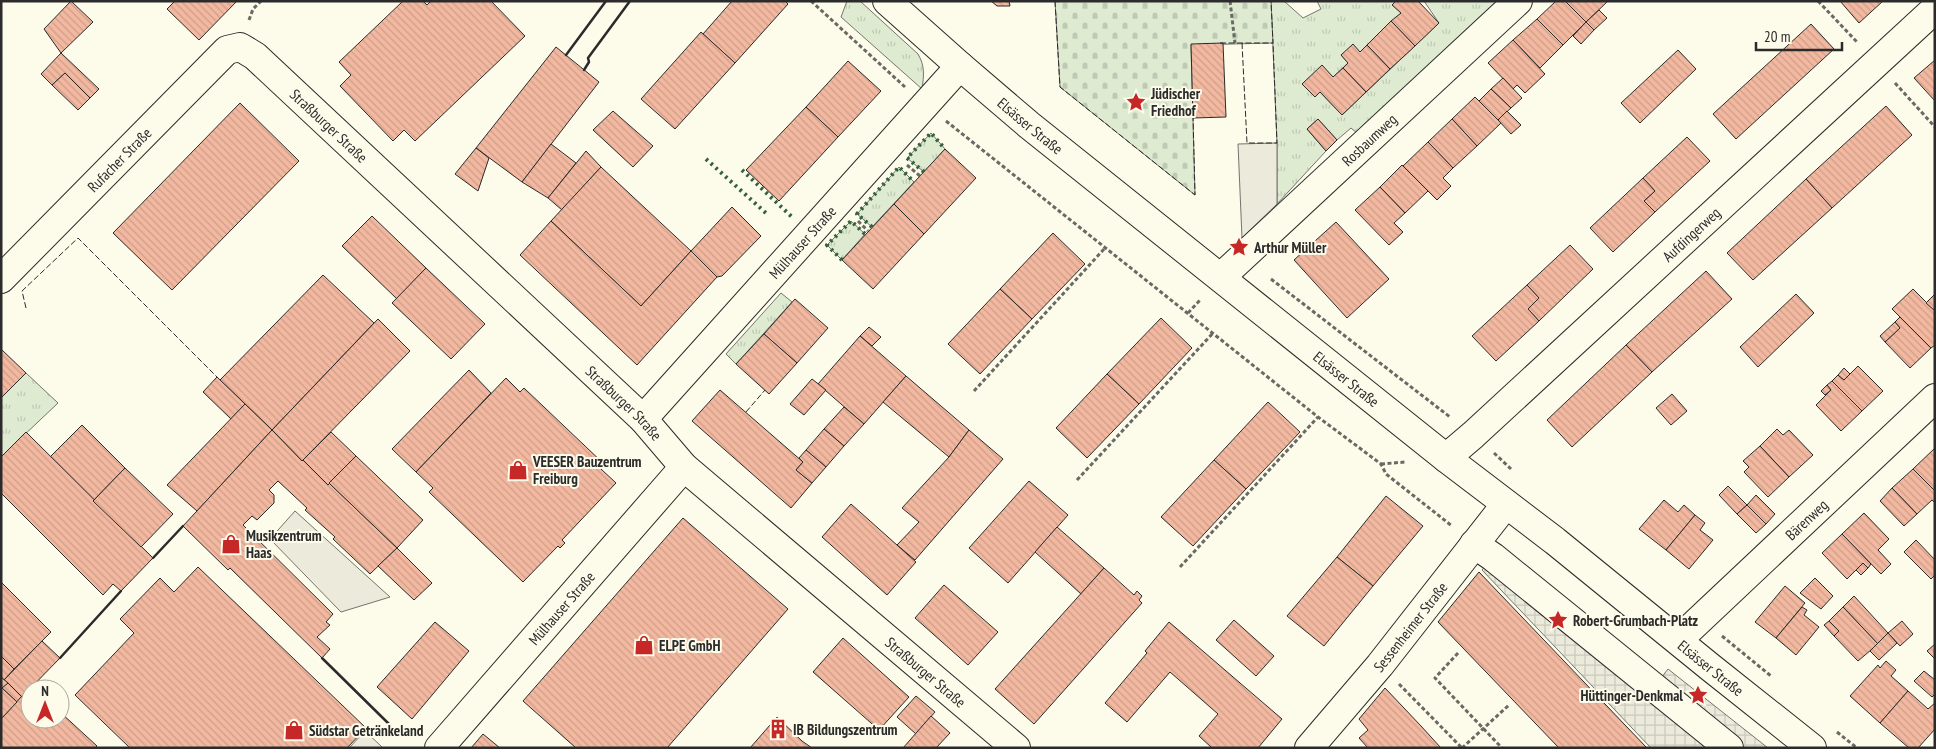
<svg xmlns="http://www.w3.org/2000/svg" width="1936" height="749" font-family="'PT Sans Narrow',sans-serif">
<style>
.grass{fill:url(#grass-tufts);stroke:#74746e}
.cemetery{fill:url(#cemetery-stones);stroke:#74746e}
.parking{fill:#eceadb;stroke:#74746e}
.plaza{fill:url(#plaza-grid);stroke:#74746e}
.building{fill:url(#building-back-hatch);stroke:#2b2b2b}
.lines{fill:none;stroke-linecap:round;stroke-linejoin:round}
.minor-casing{stroke:#2b2b2b;stroke-width:30}
.major-casing{stroke:#2b2b2b;stroke-width:30}
.path{stroke:#6a6964;stroke-width:3;stroke-dasharray:4 2.5;stroke-linecap:butt}
.minor{stroke:#fdfbea;stroke-width:28}
.major{stroke:#fdfbea;stroke-width:28}
.hedge{stroke:#34623c;stroke-width:4;stroke-dasharray:2.5 4;stroke-linecap:butt}
.fence{stroke:#2b2b2b;stroke-width:1;stroke-dasharray:6 2.5;stroke-linecap:butt}
.wall{stroke:#2b2b2b;stroke-width:2.5}
.labels{text-anchor:middle;dominant-baseline:central;stroke-width:4;stroke-linejoin:round;paint-order:stroke}
.poi-label{font-size:15px;font-weight:bold;fill:#2b2b2b;stroke:#fdfbea;text-anchor:start}
.street-label{font-size:15px;fill:#2b2b2b;stroke:#fdfbea}
</style>
<defs>
<pattern id="grass-tufts" width="24" height="20" patternUnits="userSpaceOnUse" patternTransform="scale(1.25)"><rect width="24" height="20" fill="#deebd1"/><path d="M3 7l-1-3M5 7V3M7 7l1-3M15 17l-1-3M17 17v-4M19 17l1-3" fill="none" stroke="#bfcab4"/></pattern>
<pattern id="cemetery-stones" width="16" height="16" patternUnits="userSpaceOnUse" patternTransform="scale(1.25)"><rect width="16" height="16" fill="#deebd1"/><path d="M2 7V4a2 2 0 0 1 4 0v3zM10 15v-3a2 2 0 0 1 4 0v3z" fill="#bfcab4"/></pattern>
<pattern id="plaza-grid" width="8" height="8" patternUnits="userSpaceOnUse" patternTransform="scale(1.25)"><rect width="8" height="8" fill="#eceadb"/><path d="M0 4h8M4 0v8" fill="none" stroke="#cbc9bc"/></pattern>
<pattern id="building-back-hatch" width="6" height="6" patternUnits="userSpaceOnUse" patternTransform="scale(1.25)"><rect width="6" height="6" fill="#f2b8a0"/><path d="M-1 5l2 2M0 0l6 6M5-1l2 2" fill="none" stroke="#d09e8a"/></pattern>
</defs>
<rect width="100%" height="100%" fill="#fdfbea"/>
<g class="grass">
<path d="M847,1H860L918,54C925,66 924,75 922,89L841,17Z"/>
<path d="M1271,1H1284L1303,18L1321,9L1317,1H1396L1393,5L1401,13L1360,52L1341,55L1348,63L1333,77L1322,66L1303,84L1315,97L1320,92L1342,115L1439,23L1424,1H1502L1358,134L1351,128L1337,140L1318,119L1307,129L1326,151L1277,204V143Z"/>
<path d="M931,133L945,149L924,172L907,158Z"/>
<path d="M899,167L914,182L872,227L857,214Z"/>
<path d="M851,221L865,234L842,260L827,245Z"/>
<path d="M781,293L792,302L736,364L726,354Z"/>
<path d="M26,373L58,403L1,457V398Z"/>
</g>
<path class="cemetery" d="M1055,1H1271L1273,43L1191,45L1195,195L1060,87Z"/>
<g class="parking">
<path d="M1277,143V204L1242,238L1238,144Z"/>
<path d="M295,511L390,597L341,612L270,539Z"/>
<path d="M365,731L382,747V748H349Z"/>
</g>
<path class="plaza" d="M1500,549L1661,678L1668,669L1768,748H1651L1482,570Z"/>
<g class="building">
<path d="M71,1L93,22L61,53L44,29Z"/>
<path d="M175,1H237L199,40L167,9Z"/>
<path d="M403,1H423L427,5L431,1H491L525,36L415,141L404,130L393,141L340,86L351,75L339,62Z"/>
<path d="M732,1H785L788,4L735,63L703,34Z"/>
<path d="M991,1H1009L1010,6H997Z"/>
<path d="M1396,1H1418L1439,23L1415,46L1391,21L1401,13L1392,5Z"/>
<path d="M1556,1H1565L1586,22L1563,45L1537,19Z"/>
<path d="M1565,1H1608L1586,22Z"/>
<path d="M1840,1H1883L1859,23Z"/>
<path d="M1599,10L1607,18L1594,30L1586,22Z"/>
<path d="M1537,19L1563,45L1540,68L1513,40Z"/>
<path d="M1391,21L1415,46L1390,69L1367,45Z"/>
<path d="M1586,22L1594,30L1581,44L1573,36Z"/>
<path d="M1811,24L1834,49L1736,139L1713,114Z"/>
<path d="M701,32L735,63L675,129L641,99Z"/>
<path d="M1513,40L1545,74L1525,93L1517,85L1513,89L1488,63Z"/>
<path d="M1223,43L1226,117L1193,118L1191,44Z"/>
<path d="M1353,44L1360,52L1367,45L1390,69L1366,92L1343,68L1348,63L1341,55Z"/>
<path d="M556,47L599,82L522,182L476,148Z"/>
<path d="M1678,50L1696,69L1640,123L1621,103Z"/>
<path d="M61,53L99,89L90,98L65,73L52,85L41,74Z"/>
<path d="M1935,60V101L1914,78Z"/>
<path d="M848,61L881,91L838,137L806,107Z"/>
<path d="M1322,65L1333,77L1343,68L1366,92L1342,115L1320,92L1315,97L1302,84Z"/>
<path d="M65,73L90,98L78,110L52,85Z"/>
<path d="M1503,78L1522,98L1511,108L1491,89Z"/>
<path d="M1491,89L1511,108L1498,120L1479,101Z"/>
<path d="M1475,97L1501,123L1477,146L1452,119Z"/>
<path d="M240,103L299,161L172,290L113,233Z"/>
<path d="M1886,106L1912,135L1832,208L1806,179Z"/>
<path d="M806,107L838,137L779,201L746,170Z"/>
<path d="M613,111L653,146L633,167L593,130Z"/>
<path d="M1507,111L1521,125L1511,134L1498,120Z"/>
<path d="M1318,119L1337,140L1326,151L1307,129Z"/>
<path d="M1452,119L1477,146L1453,168L1428,142Z"/>
<path d="M1687,137L1710,161L1655,212L1644,201L1655,191L1643,178Z"/>
<path d="M1428,142L1453,168L1443,178L1451,186L1437,200L1403,166Z"/>
<path d="M551,144L576,163L548,198L522,182Z"/>
<path d="M476,148L489,158L478,191L455,174Z"/>
<path d="M945,149L976,178L924,234L894,204Z"/>
<path d="M586,151L601,167L562,210L548,198Z"/>
<path d="M1402,165L1428,191L1405,213L1380,187Z"/>
<path d="M601,167L691,251L641,306L551,221Z"/>
<path d="M1643,178L1655,191L1644,201L1655,212L1613,252L1590,228Z"/>
<path d="M1806,179L1832,208L1753,280L1727,253Z"/>
<path d="M1380,187L1405,213L1394,223L1403,232L1389,245L1355,210Z"/>
<path d="M894,204L924,234L873,289L842,260Z"/>
<path d="M732,207L761,236L722,276L717,277L691,251Z"/>
<path d="M372,216L426,268L397,299L342,246Z"/>
<path d="M551,221L641,306L691,251L717,277L637,365L520,255Z"/>
<path d="M1336,222L1389,279L1347,318L1294,260Z"/>
<path d="M1053,233L1085,264L1032,319L1000,289Z"/>
<path d="M1570,245L1593,269L1539,321L1528,309L1539,298L1527,285Z"/>
<path d="M426,268L485,324L451,359L392,303Z"/>
<path d="M1706,271L1732,299L1652,372L1626,345Z"/>
<path d="M323,275L374,323L272,430L220,380Z"/>
<path d="M1527,285L1539,298L1528,309L1539,321L1496,361L1472,336Z"/>
<path d="M1000,289L1032,319L980,374L948,344Z"/>
<path d="M1913,289L1935,311V345L1931,348L1892,309Z"/>
<path d="M1796,294L1814,313L1758,367L1740,347Z"/>
<path d="M1935,294V311L1926,303Z"/>
<path d="M795,299L828,328L797,363L764,334Z"/>
<path d="M1900,317L1931,348L1910,368L1885,342L1900,328L1895,322Z"/>
<path d="M1161,318L1192,348L1139,404L1107,374Z"/>
<path d="M378,319L410,351L302,461L272,430Z"/>
<path d="M1895,322L1900,328L1885,342L1880,336Z"/>
<path d="M869,327L881,337L872,346L860,336Z"/>
<path d="M764,334L797,363L769,394L736,364Z"/>
<path d="M860,336L906,376L864,424L818,384Z"/>
<path d="M1626,345L1652,372L1572,447L1547,420Z"/>
<path d="M1,349L26,373L1,398Z"/>
<path d="M1858,366L1883,391L1862,411L1832,381L1838,375L1844,380Z"/>
<path d="M1844,368L1850,374L1844,380L1838,375Z"/>
<path d="M469,370L491,393L416,472L392,449Z"/>
<path d="M1107,374L1139,404L1087,458L1056,428Z"/>
<path d="M906,376L969,430L949,457L883,402Z"/>
<path d="M217,377L245,404L231,419L203,392Z"/>
<path d="M506,378L520,392L524,388L605,465L601,469L616,483L562,540L565,543L560,548L558,546L523,582L429,492L433,488L416,472Z"/>
<path d="M812,379L826,390L804,415L790,404Z"/>
<path d="M1832,381L1862,411L1841,431L1816,405L1831,390L1827,385Z"/>
<path d="M1827,385L1831,390L1825,395L1821,391Z"/>
<path d="M720,390L803,462L796,470L812,483L791,508L692,421Z"/>
<path d="M1672,394L1687,411L1671,425L1656,408Z"/>
<path d="M1268,402L1300,432L1246,489L1214,460Z"/>
<path d="M245,404L272,430L197,511L167,485Z"/>
<path d="M844,407L864,424L844,446L824,429Z"/>
<path d="M82,425L125,468L93,501L50,457Z"/>
<path d="M824,429L844,446L826,467L806,450Z"/>
<path d="M1777,429L1783,435L1789,430L1813,455L1789,477L1760,446Z"/>
<path d="M272,430L302,461L303,460L328,485L329,483L397,548L370,574L333,539L335,537L305,510L307,508L278,481L269,490L274,495V503L257,520L252,516L243,525L333,614L326,622L330,625L317,637L330,649L322,658L230,568L228,570L183,526Z"/>
<path d="M969,430L1003,459L915,560L897,545L919,522L902,508L949,457Z"/>
<path d="M26,432L153,558L121,591L113,584L103,595L1,493V457Z"/>
<path d="M331,432L356,456L328,485L303,460Z"/>
<path d="M1760,446L1789,477L1768,497L1744,472L1749,467L1743,461Z"/>
<path d="M1935,448V491L1913,469Z"/>
<path d="M806,450L826,467L812,483L796,470L803,462L799,458Z"/>
<path d="M356,456L423,520L397,548L329,483Z"/>
<path d="M1214,460L1246,489L1193,546L1161,517Z"/>
<path d="M125,468L173,514L141,547L93,501Z"/>
<path d="M1913,469L1935,491V503L1932,500L1917,514L1892,488Z"/>
<path d="M1029,481L1068,515L1008,583L969,548Z"/>
<path d="M1728,486L1747,505L1737,514L1719,495Z"/>
<path d="M1892,488L1917,514L1904,526L1880,501Z"/>
<path d="M1756,495L1775,514L1766,524L1747,505Z"/>
<path d="M1386,496L1423,526L1373,586L1337,557Z"/>
<path d="M1664,500L1678,512L1684,505L1695,515L1666,550L1639,529Z"/>
<path d="M851,504L916,562L887,595L822,537Z"/>
<path d="M1747,505L1766,524L1756,533L1737,514Z"/>
<path d="M1864,513L1889,539L1878,550L1891,564L1881,574L1842,534Z"/>
<path d="M1695,515L1705,523L1700,530L1713,540L1689,569L1666,550Z"/>
<path d="M683,518L788,609L667,748H576L523,701Z"/>
<path d="M1057,527L1104,568L1081,594L1035,552Z"/>
<path d="M1842,534L1871,564L1868,568L1863,563L1847,579L1822,553Z"/>
<path d="M1916,540L1935,560V575L1931,579L1904,552Z"/>
<path d="M397,548L432,583L414,600L378,566Z"/>
<path d="M1337,557L1373,586L1324,646L1287,616Z"/>
<path d="M1863,563L1868,568L1861,575L1856,570Z"/>
<path d="M198,567L366,728L347,748H130L75,695L134,633L120,619L160,578L174,592Z"/>
<path d="M1104,568L1134,595L1137,591L1142,596L1139,600L1142,603L1034,724L995,689Z"/>
<path d="M1479,572L1647,748H1559L1438,622Z"/>
<path d="M1815,578L1833,596L1821,609L1800,593Z"/>
<path d="M1,582L51,632L14,669L1,656Z"/>
<path d="M944,585L998,632L968,665L915,618Z"/>
<path d="M1785,586L1805,603L1776,638L1755,622Z"/>
<path d="M1854,596L1888,633L1878,644L1843,607Z"/>
<path d="M1802,607L1807,610L1804,615L1819,627L1796,655L1776,638Z"/>
<path d="M1843,607L1878,644L1858,661L1834,636L1839,631L1829,621Z"/>
<path d="M1234,620L1274,656L1256,676L1216,640Z"/>
<path d="M1829,621L1839,631L1834,636L1824,625Z"/>
<path d="M1902,621L1913,634L1900,646L1888,633Z"/>
<path d="M435,622L469,651L412,719L377,687Z"/>
<path d="M1169,622L1282,719L1258,748H1212L1199,736L1218,714L1170,672L1127,722L1105,703L1147,653L1145,651Z"/>
<path d="M1888,633L1897,643L1879,660L1870,651Z"/>
<path d="M843,638L909,697L879,730L813,672Z"/>
<path d="M42,641L60,658L22,697L4,680Z"/>
<path d="M1935,644V659L1927,651Z"/>
<path d="M1,656L14,669L4,680L1,677Z"/>
<path d="M1886,661L1896,670L1891,676L1908,691L1880,723L1850,696L1878,665L1880,668Z"/>
<path d="M1924,671L1935,680V694L1932,697L1914,681Z"/>
<path d="M1,677L8,683L1,690Z"/>
<path d="M8,683L22,697L17,702L2,688Z"/>
<path d="M32,685L36,689H30V719H60V712L97,746L95,748H1V719Z"/>
<path d="M2,688L17,702L1,719V690Z"/>
<path d="M1385,688L1421,726L1441,748H1368L1359,738L1368,730L1359,719Z"/>
<path d="M1908,691L1928,709L1935,703V729L1918,748H1909L1880,723Z"/>
<path d="M916,696L935,712L916,734L897,717Z"/>
<path d="M931,716L950,733L936,748H903Z"/>
<path d="M777,717L802,741L812,748H750Z"/>
<path d="M483,734L500,748H471Z"/>
</g>
<g class="lines">
<defs>
<g id="minor">
<path id="s1" d="M1221,277L1518,1"/>
<path id="s2" d="M1,279L227,50L240,47L255,56L643,419L684,467L1016,748"/>
<path id="s3" d="M643,419L960,66"/>
<path id="s4" d="M1446,458L1473,435L1935,9"/>
<path d="M1474,544L1493,557L1729,748"/>
<path id="s5" d="M1678,640L1935,398"/>
<path id="s6" d="M439,748L684,467"/>
<path id="s7" d="M1309,748L1380,665L1506,504"/>
</g>
<g id="major">
<path id="s8" d="M887,1L960,66L1029,125L1446,458L1555,541L1710,667L1812,748"/>
</g>
</defs>
<use href="#minor" class="minor-casing"/>
<use href="#major" class="major-casing"/>
<g class="path">
<path d="M811,1L905,87"/>
<path d="M1230,1L1235,43"/>
<path d="M1818,1L1857,42"/>
<path d="M249,20L253,9L261,1"/>
<path d="M1895,83L1935,127"/>
<path d="M946,121L1318,417L1381,464L1386,474L1452,526"/>
<path d="M907,165L920,176"/>
<path d="M858,221L868,231"/>
<path d="M1271,279L1450,417"/>
<path d="M1188,313L1201,299"/>
<path d="M974,391L1105,248"/>
<path d="M1494,453L1511,469"/>
<path d="M1381,464L1405,462"/>
<path d="M1077,480L1213,333"/>
<path d="M1180,567L1318,417"/>
<path d="M1722,636L1771,676"/>
<path d="M1458,653L1435,678L1502,748"/>
<path d="M1399,684L1462,748"/>
<path d="M1837,732L1857,748"/>
<path d="M1462,748L1509,705"/>
</g>
<use href="#minor" class="minor"/>
<use href="#major" class="major"/>
<g class="hedge">
<path d="M706,159L767,214"/>
<path d="M742,170L792,217"/>
<path d="M924,172L907,158L931,133L945,149"/>
<path d="M872,227L857,214L899,167L914,182"/>
<path d="M842,260L827,245L851,221L865,234"/>
</g>
<g class="fence">
<path d="M1055,1L1060,87L1195,195"/>
<path d="M1220,43H1273L1271,1"/>
<path d="M1242,43L1247,143H1277L1273,43"/>
<path d="M1193,115L1195,195"/>
<path d="M26,308L22,291L78,238L217,377"/>
<path d="M746,412L765,390"/>
</g>
<g class="wall">
<path d="M566,55L606,1"/>
<path d="M584,70L589,62L588,58L630,1"/>
<path d="M153,558L183,526"/>
<path d="M60,658L121,591"/>
<path d="M322,658L390,725"/>
</g>
</g>
<defs>
<symbol id="sight-bare" viewBox="-9 -9 18 18"><path d="M0-6L1.8-2.2L6-1.7L2.9 1.2L3.7 5.4L0 3.3L-3.7 5.4L-2.9 1.2L-6-1.7L-1.8-2.2Z" fill="#c62828" stroke="#fdfbea" stroke-width="2.5" paint-order="stroke"/></symbol>
<symbol id="shop-bare" viewBox="-9 -9 18 18"><path d="M-5-2.5h2.3a2.7 3.5 0 0 1 5.4 0H5L5.5 6h-11ZM-1.5-2.5h3a1.5 2.3 0 0 0-3 0Z" fill="#c62828" stroke="#fdfbea" stroke-width="2.5" paint-order="stroke"/></symbol>
<symbol id="building-bare" viewBox="-9 -9 18 18"><path d="M-4-6H4V6H1V3H-1V6H-4ZM-2.5-4.3h1.7v1.8h-1.7ZM.8-4.3h1.7v1.8H.8ZM-2.5-1h1.7V.8h-1.7ZM.8-1h1.7V.8H.8Z" fill="#c62828" stroke="#fdfbea" stroke-width="2.5" paint-order="stroke"/></symbol>
</defs>
<g fill-rule="evenodd">
<use href="#sight-bare" x="1122" y="88" width="28" height="28"/>
<use href="#sight-bare" x="1225" y="233" width="28" height="28"/>
<use href="#shop-bare" x="504" y="456" width="28" height="28"/>
<use href="#shop-bare" x="217" y="530" width="28" height="28"/>
<use href="#sight-bare" x="1544" y="606" width="28" height="28"/>
<use href="#shop-bare" x="630" y="631" width="28" height="28"/>
<use href="#sight-bare" x="1684" y="681" width="28" height="28"/>
<use href="#building-bare" x="764" y="715" width="28" height="28"/>
<use href="#shop-bare" x="280" y="716" width="28" height="28"/>
</g>
<g class="labels">
<g class="poi-label">
<text x="1151" y="93">Jüdischer<tspan x="1151" dy="17">Friedhof</tspan></text>
<text x="1254" y="247">Arthur Müller</text>
<text x="533" y="461">VEESER Bauzentrum<tspan x="533" dy="17">Freiburg</tspan></text>
<text x="246" y="535">Musikzentrum<tspan x="246" dy="17">Haas</tspan></text>
<text x="1573" y="620">Robert-Grumbach-Platz</text>
<text x="659" y="645">ELPE GmbH</text>
<text x="1683" y="695" text-anchor="end">Hüttinger-Denkmal</text>
<text x="793" y="729">IB Bildungszentrum</text>
<text x="309" y="730">Südstar Getränkeland</text>
</g>
<g class="street-label">
<text stroke="none"><textPath href="#s2" startOffset="454">Straßburger Straße</textPath></text>
<text stroke="none"><textPath href="#s8" startOffset="190">Elsässer Straße</textPath></text>
<text stroke="none"><textPath href="#s1" startOffset="202">Rosbaumweg</textPath></text>
<text stroke="none"><textPath href="#s2" startOffset="168">Rufacher Straße</textPath></text>
<text stroke="none"><textPath href="#s4" startOffset="332">Aufdingerweg</textPath></text>
<text stroke="none"><textPath href="#s3" startOffset="238">Mülhauser Straße</textPath></text>
<text stroke="none"><textPath href="#s8" startOffset="595">Elsässer Straße</textPath></text>
<text stroke="none"><textPath href="#s2" startOffset="859">Straßburger Straße</textPath></text>
<text stroke="none"><textPath href="#s5" startOffset="176">Bärenweg</textPath></text>
<text stroke="none"><textPath href="#s6" startOffset="186">Mülhauser Straße</textPath></text>
<text stroke="none"><textPath href="#s7" startOffset="158">Sessenheimer Straße</textPath></text>
<text stroke="none"><textPath href="#s8" startOffset="1060">Elsässer Straße</textPath></text>
<text stroke="none"><textPath href="#s2" startOffset="1264">Straßburger Straße</textPath></text>
</g>
</g>
<rect width="1936" height="749" fill="none" stroke="#2b2b2b" stroke-width="5"/>
<g transform="translate(45 704)"><circle r="24" fill="#fdfbea" stroke="#a9a89e"/>
<path d="M0-4L9 19L0 12L-9 19Z" fill="#c62828"/>
<text y="-8" font-size="14" font-weight="bold" text-anchor="middle" fill="#2b2b2b">N</text>
</g>
<path d="M1756 42v8h86v-8" fill="none" stroke="#2b2b2b" stroke-width="2.5"/>
<text x="1764" y="42" font-size="15" fill="#2b2b2b" stroke="#fdfbea" stroke-width="4" paint-order="stroke">20 m</text>
</svg>
